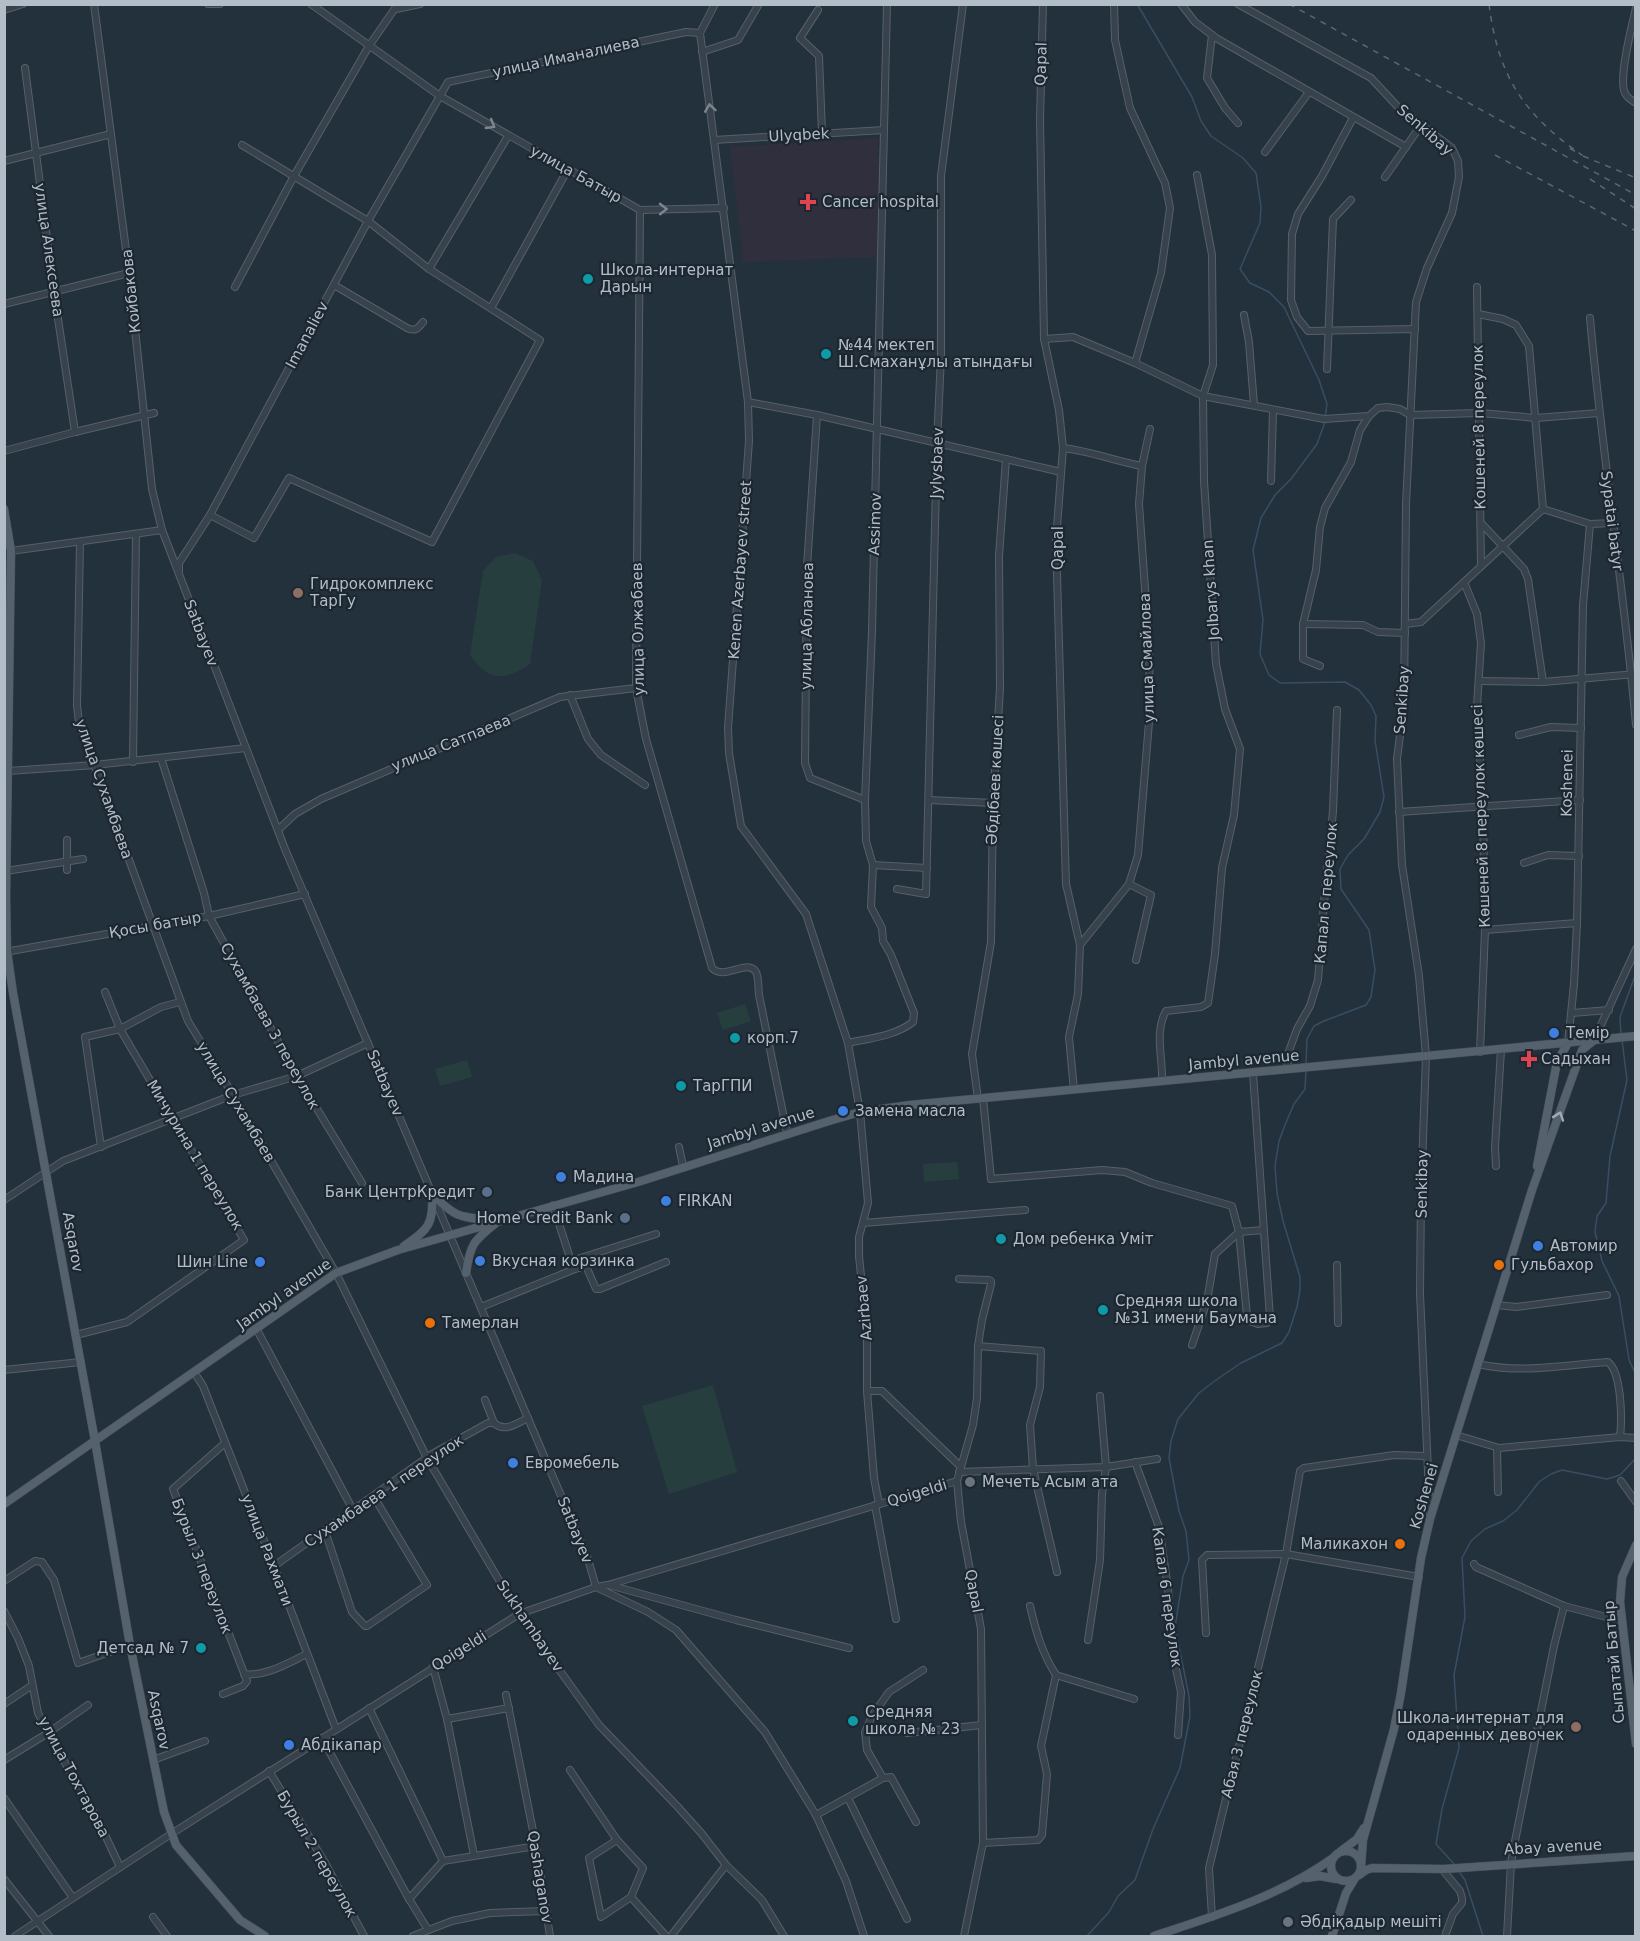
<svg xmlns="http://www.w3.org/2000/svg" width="1640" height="1941" font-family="'DejaVu Sans',sans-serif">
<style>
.medical{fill:#302f3e}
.green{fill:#263f3e}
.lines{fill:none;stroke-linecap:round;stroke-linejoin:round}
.stream{stroke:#374e63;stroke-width:1.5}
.minor-casing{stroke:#55606a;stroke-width:8}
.major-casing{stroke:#434e58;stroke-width:9}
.minor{stroke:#37424c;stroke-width:6}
.major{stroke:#55616c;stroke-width:8}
.rail{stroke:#596773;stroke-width:1.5;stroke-dasharray:6 6;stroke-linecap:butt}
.oneway{stroke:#7b8690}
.oneway2{stroke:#a0abb6}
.health-dot{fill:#e0444e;stroke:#1c2731;stroke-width:2}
.culture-dot{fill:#0f9aa8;stroke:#1c2731;stroke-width:2}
.education-dot{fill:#8d6e63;stroke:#1c2731;stroke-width:2}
.shop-dot{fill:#3f7fe0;stroke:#1c2731;stroke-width:2}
.service-dot{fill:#5c6f8a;stroke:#1c2731;stroke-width:2}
.food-dot{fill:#e8710a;stroke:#1c2731;stroke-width:2}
.worship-dot{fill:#6b7280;stroke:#1c2731;stroke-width:2}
.labels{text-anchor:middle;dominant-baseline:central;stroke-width:4.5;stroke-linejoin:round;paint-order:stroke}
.street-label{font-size:15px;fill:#b3bdc8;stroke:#1c2731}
.poi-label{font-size:15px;fill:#b3bdc8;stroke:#1c2731;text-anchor:start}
</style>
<rect width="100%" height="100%" fill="#23313c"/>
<path class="medical" d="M878,138L881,257L743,262L730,147Z"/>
<g class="green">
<path d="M515,553L533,561L542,580L530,664C503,681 489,682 470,655L483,571L496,557Z"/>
<path d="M745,1004L751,1021L723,1030L717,1013Z"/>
<path d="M467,1060L472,1077L440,1086L435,1069Z"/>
<path d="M957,1162L959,1179L924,1182L923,1164Z"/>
<path d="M713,1385L737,1472L669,1494L642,1406Z"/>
</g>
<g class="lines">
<g class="stream">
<path d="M1137,4L1192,97L1201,121L1211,136L1243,158L1256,173L1261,207L1260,223L1240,269L1250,283L1269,292L1284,307L1319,380L1327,404L1325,418"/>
<path d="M1621,1036L1620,1017L1636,973"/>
<path d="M1622,1040L1627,1080L1610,1156L1606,1203L1597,1216L1595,1232L1602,1261L1619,1296L1629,1360L1636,1375"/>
<path d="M1306,1064L1307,1039L1314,1026L1324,1021L1366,1005L1371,997L1375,970L1369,930L1341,889L1340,869L1348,855L1364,839L1380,812L1384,797L1375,740L1376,716L1371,705L1359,690L1345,682L1280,683L1269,675L1260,654L1263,620L1253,550L1261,518L1275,495L1291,479L1317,444L1325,422"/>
<path d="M1454,1864L1436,1844L1442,1809L1459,1748L1454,1675L1465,1617L1462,1558L1471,1541L1485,1529L1503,1521L1517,1510L1539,1482L1551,1474L1562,1470L1607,1479L1620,1475L1636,1458"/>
<path d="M1458,1870L1465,1880L1483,1936"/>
<path d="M1087,1936L1109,1912L1118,1896L1135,1880L1153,1829L1180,1768L1190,1716L1189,1696L1175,1627L1183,1576L1189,1560L1186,1531L1179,1511L1169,1458L1171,1441L1178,1419L1199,1393L1216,1380L1241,1363L1282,1343L1289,1332L1297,1307L1300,1290V1277L1283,1221L1277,1193L1275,1166L1279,1141L1285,1125L1294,1104L1305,1089L1306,1071"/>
</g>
<defs>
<g id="minor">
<path d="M94,4L129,273L152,489L162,530L285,849L588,1559L596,1587"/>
<path d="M208,4H220"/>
<path d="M311,4L440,96L640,210L724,208"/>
<path d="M715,4L700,33L748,402L749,441L728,728L729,753L741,826L806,914L848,1043L860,1112L868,1203L859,1237V1256L867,1335V1391L874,1478L879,1504"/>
<path d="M1043,4L1040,120L1044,339L1059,410L1063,448L1056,540L1066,884L1080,945L1078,994L1069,1037L1074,1090"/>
<path d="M1114,4L1115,40L1130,108L1165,183L1170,208L1161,273L1135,363"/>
<path d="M1181,4L1195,22L1216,38L1406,147"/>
<path d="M1238,4L1371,78L1399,108L1452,148L1458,161L1459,177L1452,213L1427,268L1416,302L1406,504L1404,703L1397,759L1402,865L1419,976L1426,1056L1421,1194L1420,1294L1430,1515"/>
<path d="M1636,8C1632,25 1618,79 1625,93C1627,98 1631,100 1636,103"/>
<path d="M396,9L420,4"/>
<path d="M4,10L23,4"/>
<path d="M818,10L800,38L819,56L822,133"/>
<path d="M1212,35L1207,78L1225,108L1238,123"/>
<path d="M702,52L738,40L759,4"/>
<path d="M25,68L54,292L75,432"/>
<path d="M1353,118L1322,176L1298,214L1292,234L1291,300L1297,317L1308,331L1415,329"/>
<path d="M714,140L884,130"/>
<path d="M1265,152L1309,92"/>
<path d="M4,161L111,134"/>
<path d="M1385,177L1421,125"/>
<path d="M640,210L636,688L646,739L712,968C724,981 748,958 756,972C759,978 758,988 759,995L787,1133"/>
<path d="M429,269L508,136"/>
<path d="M334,285L407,328C416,332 418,328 423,322"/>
<path d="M235,287L294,176L369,46L398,4"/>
<path d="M1477,287L1481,566"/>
<path d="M4,304L129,273"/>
<path d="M491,308L568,169"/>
<path d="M1478,314L1503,319L1516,325L1529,346L1543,509L1590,524L1613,523"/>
<path d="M1244,315L1249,342L1254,405"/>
<path d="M1590,318C1602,454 1624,589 1636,725"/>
<path d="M1044,339L1073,337L1135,363L1203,396L1324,419L1369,416L1378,408L1387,407L1400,409L1410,415L1480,413L1536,418L1599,413"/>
<path d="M1327,369L1333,219L1351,200"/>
<path d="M748,402L817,415L1061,472"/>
<path d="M817,415L807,567L805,763L810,778L865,800"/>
<path d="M1063,448C1090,451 1115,461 1142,466"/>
<path d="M4,451L75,432L154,413"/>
<path d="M1271,481L1273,410"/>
<path d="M210,515L254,538L289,478L432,542L540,340L429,269L368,221L242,145"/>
<path d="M1481,523L1524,569L1528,579L1543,682"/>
<path d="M80,542L77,705L79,723L188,1021L233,1095L336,1273L427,1458L519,1614L599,1725L677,1806L702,1834L726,1865L762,1900L784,1936"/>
<path d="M11,551L162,530"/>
<path d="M179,572V563L210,515L368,221L448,82L686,32L700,33"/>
<path d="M1464,582L1477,614L1481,643L1477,706L1483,808L1485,930L1480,1052"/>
<path d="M1303,624L1363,625L1378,632L1405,633"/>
<path d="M1405,624L1421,622L1543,509"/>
<path d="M1320,666L1303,659V624L1316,570L1320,527L1325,508L1351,462L1360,430L1369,416"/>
<path d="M1480,681L1543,682L1636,674"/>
<path d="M570,695L588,739L601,755L645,785"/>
<path d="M1519,735L1551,727L1581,728"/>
<path d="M161,758L204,893L209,916L297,1076L362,1183"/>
<path d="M133,762L136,534"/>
<path d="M8,771L95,765L246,748"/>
<path d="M929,800L993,803"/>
<path d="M1399,812L1580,800"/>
<path d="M278,830L295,814L321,799L560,697L636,688"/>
<path d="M1524,863L1548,855L1579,856"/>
<path d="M873,865L927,868"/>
<path d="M67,870V840"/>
<path d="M6,871L83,859"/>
<path d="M1129,884L1151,895L1136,960"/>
<path d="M897,889L926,894L937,443L941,357V176L963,4"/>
<path d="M1485,930L1577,923"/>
<path d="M1080,945L1129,884L1138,855L1150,710L1149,645L1139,504L1142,466L1150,429"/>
<path d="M5,952L209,916L305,894"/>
<path d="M1572,1013L1609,1010"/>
<path d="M1594,1040L1636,949"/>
<path d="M848,1043C871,1038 895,1036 913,1022L914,1013L891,955L883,941L882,928L871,907L873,865L866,841L865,800L872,631L887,4"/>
<path d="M1568,1043L1574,984L1577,923L1583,605L1590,524"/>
<path d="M1287,1069L1289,1051L1297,1029L1310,1006L1318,980L1324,903L1333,811L1337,710"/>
<path d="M1162,1081C1163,1057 1154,1032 1166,1011L1201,1007L1208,1003L1215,954L1222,868L1234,815L1240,749L1225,709L1216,664L1204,481L1203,396L1213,365L1212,255L1197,175"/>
<path d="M983,1098L991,1179L1102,1170L1125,1172L1152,1183L1232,1206L1239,1232L1247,1316L1250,1321L1258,1324L1267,1323L1270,1318L1253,1073"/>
<path d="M978,1099L972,1054L991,942L993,803L1000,688L999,556L1006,459"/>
<path d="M101,1147L85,1037L120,1029L161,1007L180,1002"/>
<path d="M679,1147L683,1166"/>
<path d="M1496,1166L1495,1147L1501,1050"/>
<path d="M4,1200L63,1161L233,1095L297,1076L368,1043"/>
<path d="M553,1205L571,1261L575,1269L586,1266L596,1289H600L666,1262"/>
<path d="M863,1223L1025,1210"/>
<path d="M571,1261L656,1234"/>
<path d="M1337,1265L1338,1323"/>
<path d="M959,1279L989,1280L991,1281V1284L982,1320L978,1346L977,1398L973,1425L957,1481L961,1522L981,1629L983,1843L964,1936"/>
<path d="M1497,1305L1516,1307L1607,1295"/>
<path d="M481,1307L575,1269"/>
<path d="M257,1330L353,1510"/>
<path d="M76,1335L127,1322L244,1240L120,1029L105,992"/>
<path d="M1192,1345L1207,1301L1215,1254L1239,1232L1264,1230"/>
<path d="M978,1346L1041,1351L1040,1387L1030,1425L1033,1469L1057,1572"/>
<path d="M1478,1364C1521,1374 1565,1365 1608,1362C1622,1373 1622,1420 1620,1437"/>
<path d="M4,1370L81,1362"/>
<path d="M194,1372L203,1386L274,1566L336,1729"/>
<path d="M867,1391H882L960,1466"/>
<path d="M485,1400L494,1423"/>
<path d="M1456,1435L1499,1448L1620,1437L1636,1438"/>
<path d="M1497,1448L1498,1492"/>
<path d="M1135,1462L1159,1527L1168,1588L1172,1651L1181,1692L1178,1735"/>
<path d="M959,1472L1106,1467L1157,1459"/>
<path d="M1621,1481L1636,1502"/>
<path d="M875,1505L896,1619"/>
<path d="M325,1531L352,1612L365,1626H367L427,1585L374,1497"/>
<path d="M1474,1564L1476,1567L1564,1606L1622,1621"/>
<path d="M274,1566L432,1454L488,1423H494C505,1433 517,1423 528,1418"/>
<path d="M4,1581L35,1561L42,1562L54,1580L78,1663L130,1645"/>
<path d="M609,1585L736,1620L849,1648"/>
<path d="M596,1587L648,1612L676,1630L765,1732L816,1815L846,1881L864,1936"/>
<path d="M4,1611L18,1638L29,1666L38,1713L48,1733L99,1822L120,1867"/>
<path d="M1206,1633L1202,1560L1207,1555L1286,1554L1419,1577"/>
<path d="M1088,1640L1100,1560L1102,1494L1106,1467L1100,1396"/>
<path d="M433,1667L447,1719L509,1708"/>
<path d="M244,1674C265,1677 288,1663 307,1654"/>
<path d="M1056,1675L1134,1699"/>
<path d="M223,1694L243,1686L247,1681L173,1489L225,1443"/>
<path d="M506,1695L536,1846L550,1936"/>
<path d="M4,1704L31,1686"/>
<path d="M369,1708L443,1861"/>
<path d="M447,1719L474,1855"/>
<path d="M907,1733L982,1725"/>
<path d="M322,1738L409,1899"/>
<path d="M4,1760L48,1733L88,1705"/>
<path d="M153,1760L205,1741"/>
<path d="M570,1770L617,1840L643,1868L631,1897L666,1936"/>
<path d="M269,1771L324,1861L364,1936"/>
<path d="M883,1778L891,1777L916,1822"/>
<path d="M4,1798L73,1898"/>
<path d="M848,1798L907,1919"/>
<path d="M816,1815L883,1778L867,1750L865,1732L872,1716L889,1692L923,1670"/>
<path d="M617,1840L589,1858L601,1917L631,1897"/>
<path d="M983,1843L1038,1840L1042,1835L1047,1774L1041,1746L1056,1675C1042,1653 1036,1632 1030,1606"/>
<path d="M1442,1869L1460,1891L1462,1898V1903L1453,1914L1445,1936"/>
<path d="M4,1879L49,1936"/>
<path d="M153,1917L167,1936"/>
<path d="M1212,1917L1209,1868L1286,1554L1300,1471L1304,1468L1394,1455L1427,1456"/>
<path d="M428,1930L409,1899L443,1861L536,1846"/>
<path d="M15,1936L171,1834L519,1614L596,1587L608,1585L957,1481"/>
<path d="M413,1936L452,1921L490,1913L547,1911"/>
<path d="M671,1936L726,1865"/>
<path d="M1507,1936L1511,1863L1516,1836L1554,1646L1564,1606"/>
</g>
<g id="major">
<path d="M4,509L11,551L6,897L7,951L13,993L95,1441L130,1645L164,1812L176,1845L240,1920L265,1936"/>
<path d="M1537,1166L1557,1062L1568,1043"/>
<path d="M404,1246C428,1230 434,1224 432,1194C456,1218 459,1217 493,1220"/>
<path d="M466,1273C470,1245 473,1241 496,1223"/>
<path d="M4,1504L336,1273L398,1250L638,1182L829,1121L860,1112L910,1105L1636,1036"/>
<path d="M1636,1545L1622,1577L1620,1602L1636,1744"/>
<circle cx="1346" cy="1866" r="15"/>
<path d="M1341,1851L1357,1839L1364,1828"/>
<path d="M1361,1866L1363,1840L1394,1729L1401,1693L1421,1558L1430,1519L1532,1190L1582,1050L1593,1041"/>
<path d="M1359,1875L1366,1870L1372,1868L1444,1869L1636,1856"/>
<path d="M1306,1878L1320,1876L1336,1879"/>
<path d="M1154,1936C1215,1916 1280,1896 1333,1858"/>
<path d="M1332,1936L1346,1893L1354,1880"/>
</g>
</defs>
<use href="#minor" class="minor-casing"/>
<use href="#major" class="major-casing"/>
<use href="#minor" class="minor"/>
<use href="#major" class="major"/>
<g class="rail">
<path d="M1289,4L1636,195"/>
<path d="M1489,4C1498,76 1523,114 1582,155L1567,147"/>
<path d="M1495,155L1636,231"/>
<path d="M1583,156L1636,178"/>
<path d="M1590,179L1636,209"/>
</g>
</g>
<defs><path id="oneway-chevron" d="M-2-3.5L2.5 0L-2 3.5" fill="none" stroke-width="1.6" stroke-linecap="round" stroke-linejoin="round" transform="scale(1.5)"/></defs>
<g class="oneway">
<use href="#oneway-chevron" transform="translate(710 108) rotate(-98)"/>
<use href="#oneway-chevron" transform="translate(491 125) rotate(31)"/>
<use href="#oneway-chevron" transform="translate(663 209) rotate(-1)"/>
</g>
<use class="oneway2" href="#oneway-chevron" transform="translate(1559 1116) rotate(-71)"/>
<g class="health-dot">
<path d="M805 193h6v6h6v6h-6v6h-6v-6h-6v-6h6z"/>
<path d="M1526 1050h6v6h6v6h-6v6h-6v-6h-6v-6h6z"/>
</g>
<g class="culture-dot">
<circle cx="588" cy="279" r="6"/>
<circle cx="826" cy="354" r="6"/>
<circle cx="735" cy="1038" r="6"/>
<circle cx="681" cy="1086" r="6"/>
<circle cx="1001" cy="1239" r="6"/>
<circle cx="1103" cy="1310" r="6"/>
<circle cx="201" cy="1648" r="6"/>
<circle cx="853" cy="1721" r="6"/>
</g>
<g class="education-dot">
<circle cx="298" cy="593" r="6"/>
<circle cx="1576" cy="1727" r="6"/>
</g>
<g class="shop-dot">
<circle cx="1554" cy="1033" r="6"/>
<circle cx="843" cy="1111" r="6"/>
<circle cx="561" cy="1177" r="6"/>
<circle cx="666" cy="1201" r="6"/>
<circle cx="1538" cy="1246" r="6"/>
<circle cx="480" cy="1261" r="6"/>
<circle cx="260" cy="1262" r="6"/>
<circle cx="513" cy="1463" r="6"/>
<circle cx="289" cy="1745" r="6"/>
</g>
<g class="service-dot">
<circle cx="487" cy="1192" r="6"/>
<circle cx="625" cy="1218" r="6"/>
</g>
<g class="food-dot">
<circle cx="1499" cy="1265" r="6"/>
<circle cx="430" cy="1323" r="6"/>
<circle cx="1400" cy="1544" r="6"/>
</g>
<g class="worship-dot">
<circle cx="970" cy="1482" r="6"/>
<circle cx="1288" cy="1922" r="6"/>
</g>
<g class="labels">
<g class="street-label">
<text transform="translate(566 57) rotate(-12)">улица Иманалиева</text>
<text transform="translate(1041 64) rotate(-88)">Qapal</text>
<text transform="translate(1425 130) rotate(41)">Senkibay</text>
<text transform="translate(799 135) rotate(-3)">Ulyqbek</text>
<text transform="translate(576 174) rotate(29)">улица Батыр</text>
<text transform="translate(49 250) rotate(82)">улица Алексеева</text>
<text transform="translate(131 291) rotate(-96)">Койбакова</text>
<text transform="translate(307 335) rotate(-62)">Imanaliev</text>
<text transform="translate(1479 427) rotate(-91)">Кошеней 8 переулок</text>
<text transform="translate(937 463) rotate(-88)">Jylysbaev</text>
<text transform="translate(1612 521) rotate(83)">Sypatai batyr</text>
<text transform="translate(875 524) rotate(-88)">Assimov</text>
<text transform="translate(1058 548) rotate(-90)">Qapal</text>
<text transform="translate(740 570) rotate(-86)">Kenen Azerbayev street</text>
<text transform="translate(1211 590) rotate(-94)">Jolbarys khan</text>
<text transform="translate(807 626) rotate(-89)">улица Абланова</text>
<text transform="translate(638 629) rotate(-91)">улица Олжабаев</text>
<text transform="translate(201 633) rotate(69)">Satbayev</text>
<text transform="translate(1147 658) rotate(-92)">улица Смайлова</text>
<text transform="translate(1402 700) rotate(-86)">Senkibay</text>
<text transform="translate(451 743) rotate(-22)">улица Сатпаева</text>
<text transform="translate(995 780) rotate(-87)">Әбдібаев көшесі</text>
<text transform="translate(1567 783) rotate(-89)">Koshenei</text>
<text transform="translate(104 789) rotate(71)">улица Сухамбаева</text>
<text transform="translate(1481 816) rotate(-92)">Көшеней 8 переулок көшесі</text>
<text transform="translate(1326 893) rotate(-85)">Капал 6 переулок</text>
<text transform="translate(155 925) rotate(-10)">Қосы батыр</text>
<text transform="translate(270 1026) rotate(61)">Сухамбаева 3 переулок</text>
<text transform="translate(1244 1060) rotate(-5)">Jambyl avenue</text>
<text transform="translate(385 1083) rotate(67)">Satbayev</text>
<text transform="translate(236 1102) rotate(59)">улица Сухамбаев</text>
<text transform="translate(761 1128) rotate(-17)">Jambyl avenue</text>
<text transform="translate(195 1155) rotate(59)">Мичурина 1 переулок</text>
<text transform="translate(1422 1184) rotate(-89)">Senkibay</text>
<text transform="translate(73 1242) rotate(80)">Asqarov</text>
<text transform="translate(284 1294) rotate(-35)">Jambyl avenue</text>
<text transform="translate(864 1308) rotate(-95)">Azirbaev</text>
<text transform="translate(384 1491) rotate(-34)">Сухамбаева 1 переулок</text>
<text transform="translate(917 1493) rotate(-17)">Qoigeldi</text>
<text transform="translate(1424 1496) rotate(-74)">Koshenei</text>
<text transform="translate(575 1530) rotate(68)">Satbayev</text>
<text transform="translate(267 1550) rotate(69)">улица Рахмати</text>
<text transform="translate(202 1566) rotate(69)">Бурыл 3 переулок</text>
<text transform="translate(974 1591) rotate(80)">Qapal</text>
<text transform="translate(1167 1597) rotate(82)">Капал 6 переулок</text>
<text transform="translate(530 1626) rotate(56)">Sukhambayev</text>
<text transform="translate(459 1651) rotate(-32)">Qoigeldi</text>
<text transform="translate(1614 1662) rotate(-95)">Сыпатай Батыр</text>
<text transform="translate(159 1720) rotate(78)">Asqarov</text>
<text transform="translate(1242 1734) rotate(-76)">Абая 3 переулок</text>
<text transform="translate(74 1777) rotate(62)">улица Тохтарова</text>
<text transform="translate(1553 1847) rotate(-3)">Abay avenue</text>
<text transform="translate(317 1854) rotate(60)">Бурыл 2 переулок</text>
<text transform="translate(540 1877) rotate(81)">Qashaganov</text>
</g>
<g class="poi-label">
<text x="822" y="202">Cancer hospital</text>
<text x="600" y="270">Школа-интернат<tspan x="600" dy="17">Дарын</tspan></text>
<text x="838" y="345">№44 мектеп<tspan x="838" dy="17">Ш.Смаханұлы атындағы</tspan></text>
<text x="310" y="584">Гидрокомплекс<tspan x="310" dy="17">ТарГу</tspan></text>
<text x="1566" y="1033">Темір</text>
<text x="747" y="1038">корп.7</text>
<text x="1541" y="1059">Садыхан</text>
<text x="693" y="1086">ТарГПИ</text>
<text x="855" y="1111">Замена масла</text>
<text x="573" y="1177">Мадина</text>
<text x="475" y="1192" text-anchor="end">Банк ЦентрКредит</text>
<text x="678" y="1201">FIRKAN</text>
<text x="613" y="1218" text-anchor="end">Home Credit Bank</text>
<text x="1013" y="1239">Дом ребенка Умiт</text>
<text x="1550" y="1246">Автомир</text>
<text x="492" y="1261">Вкусная корзинка</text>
<text x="248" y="1262" text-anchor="end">Шин Line</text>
<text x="1511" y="1265">Гульбахор</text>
<text x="1115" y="1301">Средняя школа<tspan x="1115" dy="17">№31 имени Баумана</tspan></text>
<text x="442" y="1323">Тамерлан</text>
<text x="525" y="1463">Евромебель</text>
<text x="982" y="1482">Мечеть Асым ата</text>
<text x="1388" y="1544" text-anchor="end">Маликахон</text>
<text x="189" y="1648" text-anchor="end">Детсад № 7</text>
<text x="865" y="1712">Средняя<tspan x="865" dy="17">школа № 23</tspan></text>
<text x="1564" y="1718" text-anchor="end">Школа-интернат для<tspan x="1564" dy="17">одаренных девочек</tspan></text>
<text x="301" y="1745">Абдiкапар</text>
<text x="1300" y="1922">Әбдіқадыр мешіті</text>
</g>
</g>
<rect width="1640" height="1941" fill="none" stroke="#b3bdc8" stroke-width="12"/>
</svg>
